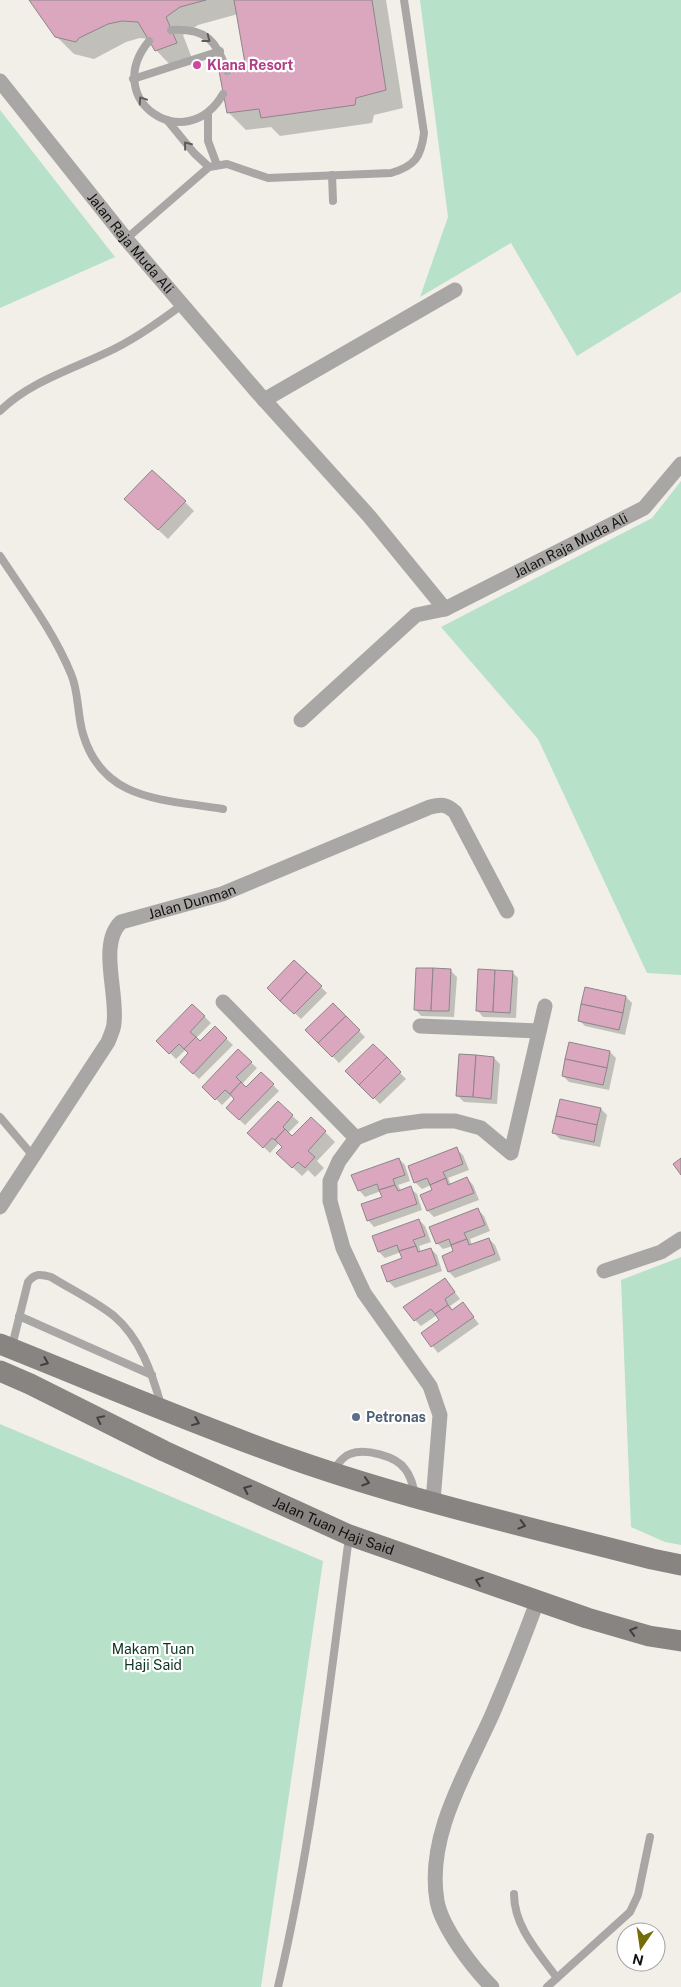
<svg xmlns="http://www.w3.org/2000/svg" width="681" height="1987" font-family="'Public Sans',sans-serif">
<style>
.green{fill:#b8e1c9}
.shadow{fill:#0003}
.building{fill:#daa7be;stroke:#8d8689}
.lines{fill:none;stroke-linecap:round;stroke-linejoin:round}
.lane{stroke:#a9a7a5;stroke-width:8}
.street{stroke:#a9a7a5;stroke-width:15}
.secondary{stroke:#878481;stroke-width:21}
.oneway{stroke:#5e5c5a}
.oneway2{stroke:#413f3d}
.hotel-dot{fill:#d1479c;stroke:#fff;stroke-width:2}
.service-dot{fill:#5c6f8a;stroke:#fff;stroke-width:2}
.labels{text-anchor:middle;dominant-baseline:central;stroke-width:4.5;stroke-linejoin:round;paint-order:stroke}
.hotel-label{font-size:14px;font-weight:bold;fill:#b23c85;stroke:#fff;text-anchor:start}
.street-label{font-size:14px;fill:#12110f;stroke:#fff}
.service-label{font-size:14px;font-weight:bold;fill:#4e5e75;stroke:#fff;text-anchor:start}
.park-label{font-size:14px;fill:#0c3522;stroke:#fff}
</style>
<rect width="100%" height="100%" fill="#f2efe9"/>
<g class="green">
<path d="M420,0H681V292L577,356L511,243L420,297L448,217Z"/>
<path d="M0,110L115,257L0,308Z"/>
<path d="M681,481V975L647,973L538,739L441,627L652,518Z"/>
<path d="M681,1257V1545L665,1542L631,1527L621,1280Z"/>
<path d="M0,1424L323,1561L261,1987H0Z"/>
</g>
<g class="shadow">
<path d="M30,0H386L403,108L374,115L372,123L280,136L271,127L246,130L228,112L248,70L238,14L198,25L183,35L193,61L173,68L156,50L149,39L140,38L126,42L94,59L74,54L56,36Z"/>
<path d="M185,502L194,511L168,539L135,508Z"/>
<path d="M294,961L327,993L301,1019L268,988Z"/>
<path d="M450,970L457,977L454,1017L421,1016L415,1009Z"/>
<path d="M512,972L518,978L516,1018L483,1017L477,1010Z"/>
<path d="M626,997L632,1003L625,1035L585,1026L579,1020Z"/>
<path d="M333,1004L365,1037L339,1063L307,1030Z"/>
<path d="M193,1005L211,1023L196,1038L200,1043L215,1028L233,1045L199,1079L181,1062L190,1053L186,1049L176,1059L158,1041Z"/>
<path d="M373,1046L406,1079L380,1104L347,1071Z"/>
<path d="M238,1051L257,1068L242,1084L246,1088L261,1073L279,1091L245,1125L227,1108L236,1099L232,1095L222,1105L204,1087Z"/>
<path d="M610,1052L616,1058L609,1090L569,1082L563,1076Z"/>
<path d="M494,1058L500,1064L497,1104L464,1102L457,1095Z"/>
<path d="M278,1103L299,1122L288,1133L292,1138L311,1118L335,1142L317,1161L324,1168L315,1177L308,1170L302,1176L287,1162L284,1147L279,1143L270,1153L249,1133Z"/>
<path d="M601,1109L607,1115L600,1147L560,1139L554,1133Z"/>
<path d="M456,1149L463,1155L469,1170L448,1178L451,1185L467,1178L473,1185L479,1200L434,1217L428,1211L433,1191L431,1185L422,1189L415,1182L409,1167Z"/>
<path d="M399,1159L405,1165L410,1181L398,1185L401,1191L410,1188L417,1194L422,1210L374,1227L368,1220L383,1198L381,1191L365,1197L359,1190Z"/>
<path d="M478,1210L484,1216L490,1231L470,1239L472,1245L489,1239L495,1245L501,1260L455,1278L449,1272L443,1256L455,1252L453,1246L443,1249L437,1243Z"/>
<path d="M419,1220L425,1226L431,1242L419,1246L421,1252L431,1249L437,1255L442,1271L395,1288L389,1282L383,1266L404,1259L401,1252L385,1258L379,1252L373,1237Z"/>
<path d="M445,1279L460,1299L450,1306L453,1311L463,1304L479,1324L438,1353L422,1333L440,1320L437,1315L421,1326L415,1320Z"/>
</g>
<g class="building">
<path d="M29,0H206L180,7L166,17L177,43L155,51L138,22L122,21L108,24L79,38L76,42L55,37Z"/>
<path d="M234,0H372L386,90L356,98L355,105L261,118L259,109L227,113L219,71L246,69Z"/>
<path d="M152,470L186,501L158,530L124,499Z"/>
<path d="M294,960L307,972L280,1001L267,988Z"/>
<path d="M416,968H433L431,1011L414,1010Z"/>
<path d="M433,968L451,969L449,1011H431Z"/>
<path d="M478,969L495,970L493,1012L476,1011Z"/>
<path d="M495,970L513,971L510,1013L493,1012Z"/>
<path d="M307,972L322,986L294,1014L280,1001Z"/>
<path d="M585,987L626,996L623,1013L581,1004Z"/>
<path d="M333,1003L346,1016L318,1043L305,1030Z"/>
<path d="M192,1004L205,1016L190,1032L196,1037L184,1049L179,1044L169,1054L156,1041Z"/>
<path d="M581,1004L623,1013L619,1030L578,1021Z"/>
<path d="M346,1016L360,1030L332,1057L318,1043Z"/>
<path d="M215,1026L227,1038L193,1074L180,1062L188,1053L184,1049L196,1037L200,1041Z"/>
<path d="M569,1042L610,1051L607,1068L565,1059Z"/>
<path d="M373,1044L387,1057L359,1085L345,1071Z"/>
<path d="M238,1049L252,1062L236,1077L241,1082L230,1094L225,1090L215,1100L202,1087Z"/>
<path d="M459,1054L476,1055L473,1097L456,1096Z"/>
<path d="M476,1055L494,1057L491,1099L473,1097Z"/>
<path d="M387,1057L401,1072L373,1099L359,1085Z"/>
<path d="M565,1059L607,1068L603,1085L562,1076Z"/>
<path d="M261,1072L274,1084L239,1120L226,1108L234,1099L230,1094L241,1082L246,1087Z"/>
<path d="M560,1099L601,1108L597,1125L556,1116Z"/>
<path d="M278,1101L293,1115L283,1127L285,1129L275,1140L272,1138L263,1148L247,1133Z"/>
<path d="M556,1116L597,1125L594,1142L552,1133Z"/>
<path d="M311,1117L326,1131L308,1151L315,1157L305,1168L298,1162L292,1168L276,1153L282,1147L275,1140L285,1129L292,1136Z"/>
<path d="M457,1147L463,1164L443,1172L446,1178L430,1185L427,1178L414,1183L408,1166Z"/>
<path d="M399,1158L405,1175L393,1179L395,1185L379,1190L377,1184L358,1191L351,1175Z"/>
<path d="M681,1158V1175L673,1164Z"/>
<path d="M467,1177L474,1193L427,1211L420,1195L432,1190L430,1185L446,1178L448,1185Z"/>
<path d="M395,1185L398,1191L411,1186L417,1204L367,1221L361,1204L382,1197L379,1190Z"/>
<path d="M478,1208L485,1225L464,1233L467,1239L451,1245L449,1239L436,1244L429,1227Z"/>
<path d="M419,1219L425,1236L413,1240L416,1246L399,1251L397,1245L378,1252L372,1236Z"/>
<path d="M489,1238L495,1254L448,1272L442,1256L453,1251L451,1245L467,1239L469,1245Z"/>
<path d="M416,1246L418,1252L431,1248L437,1265L387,1282L381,1266L402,1258L399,1251Z"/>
<path d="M445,1278L455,1292L445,1299L448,1305L435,1314L431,1309L414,1321L403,1307Z"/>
<path d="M463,1302L474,1317L431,1347L421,1333L439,1320L435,1314L448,1305L452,1310Z"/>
</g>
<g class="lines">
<g class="lane">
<path d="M171,30C206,28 216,40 227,71"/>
<path d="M149,41C100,100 186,158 223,94"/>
<path d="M133,79L220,51"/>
<path d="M208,113V141L217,165"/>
<path d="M167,120L194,153L209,167"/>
<path d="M332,175L333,201"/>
<path d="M126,239L209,167L227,164L268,178L391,173C415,166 421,157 424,133L404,0"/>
<path d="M0,411C30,381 76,368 114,349C138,337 160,321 182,305"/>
<path d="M0,556C25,594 54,632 71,674C79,692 77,714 83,734C103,802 164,799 223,809"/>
<path d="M0,1117L33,1156"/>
<path d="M19,1316L152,1375"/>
<path d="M12,1346L28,1282C35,1273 41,1274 51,1277C72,1290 95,1301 114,1316C140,1338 152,1373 161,1405"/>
<path d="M333,1470C338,1464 343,1456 350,1454C365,1448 396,1456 405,1469C411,1476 413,1486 415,1495"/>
<path d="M514,1894C514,1927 539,1953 557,1978"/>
<path d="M278,1987C313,1839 329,1688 349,1537"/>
<path d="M547,1987L630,1912L638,1895L650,1837"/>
</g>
<g class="street">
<path id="s1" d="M0,81L126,239L258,393L369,516L445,609"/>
<path d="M264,400L455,290"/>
<path id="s2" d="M301,720L416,615L445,609L644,508L681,464"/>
<path d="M223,1002L356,1138"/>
<path d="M420,1026L539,1031"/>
<path id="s3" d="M0,1207L108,1042C110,1036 114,1029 114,1023C118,993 98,944 121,922L222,894L430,807C441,804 446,804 455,812L507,911"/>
<path d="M604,1271L661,1252L681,1239"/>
<path d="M433,1501L440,1415L430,1386L364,1293L343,1248L330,1201V1181L339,1161L356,1138L386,1126L423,1121H455L481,1128L511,1153L545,1006"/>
<path d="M492,1987C473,1968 442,1928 437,1901C426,1836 466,1773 492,1715C508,1678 523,1640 537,1602"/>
</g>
<g class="secondary">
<path d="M0,1344C98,1383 195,1425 295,1460C412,1501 533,1528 652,1559L681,1565"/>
<path id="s4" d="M0,1371L30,1384L164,1451L349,1535L587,1618L649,1636L681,1641"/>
</g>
</g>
<defs><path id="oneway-chevron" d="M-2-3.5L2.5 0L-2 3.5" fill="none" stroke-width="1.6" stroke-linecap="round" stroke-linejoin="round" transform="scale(1.25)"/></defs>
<g class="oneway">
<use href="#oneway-chevron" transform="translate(207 39) rotate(37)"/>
<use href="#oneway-chevron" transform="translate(142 100) rotate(-124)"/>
<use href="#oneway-chevron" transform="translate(187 145) rotate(-129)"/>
</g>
<g class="oneway2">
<use href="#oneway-chevron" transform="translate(45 1362) rotate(22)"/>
<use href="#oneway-chevron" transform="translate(100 1419) rotate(-154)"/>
<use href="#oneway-chevron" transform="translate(196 1422) rotate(22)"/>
<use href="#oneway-chevron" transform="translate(366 1482) rotate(17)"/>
<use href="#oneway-chevron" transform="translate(247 1489) rotate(-155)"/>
<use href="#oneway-chevron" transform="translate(522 1525) rotate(15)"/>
<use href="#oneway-chevron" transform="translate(479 1581) rotate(-160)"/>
<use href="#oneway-chevron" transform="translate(633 1631) rotate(-164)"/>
</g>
<circle class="hotel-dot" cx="197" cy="65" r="5"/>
<circle class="service-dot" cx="356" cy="1417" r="5"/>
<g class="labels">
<g class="hotel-label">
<text x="207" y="65">Klana Resort</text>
</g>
<g class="street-label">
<text stroke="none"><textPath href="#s1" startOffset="208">Jalan Raja Muda Ali</textPath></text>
<text stroke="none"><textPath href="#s2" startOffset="326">Jalan Raja Muda Ali</textPath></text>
<text stroke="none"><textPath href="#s3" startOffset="395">Jalan Dunman</textPath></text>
<text stroke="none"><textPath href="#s4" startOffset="368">Jalan Tuan Haji Said</textPath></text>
</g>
<g class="service-label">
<text x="366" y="1417">Petronas</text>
</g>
<g class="park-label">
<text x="153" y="1649">Makam Tuan<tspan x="153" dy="16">Haji Said</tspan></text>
</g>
</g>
<g transform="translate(641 1947) rotate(193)"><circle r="24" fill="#ffffff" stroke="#a0a09f"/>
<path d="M0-4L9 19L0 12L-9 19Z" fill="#736c07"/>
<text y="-8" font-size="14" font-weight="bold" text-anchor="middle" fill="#12110f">N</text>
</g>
</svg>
